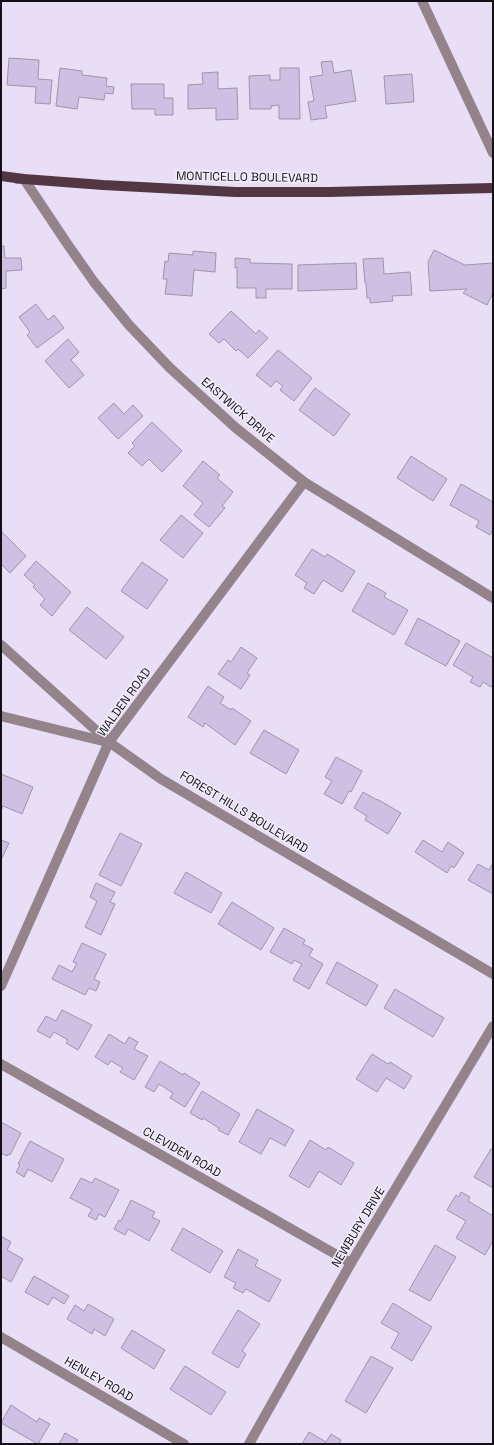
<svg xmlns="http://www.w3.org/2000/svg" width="494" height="1445" font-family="'Space Grotesk',sans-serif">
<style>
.building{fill:#cec0e3;stroke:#9d95aa}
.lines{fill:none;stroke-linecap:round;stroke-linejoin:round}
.minor{stroke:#94838a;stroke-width:10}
.major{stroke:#523642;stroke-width:10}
.labels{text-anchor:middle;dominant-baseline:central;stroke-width:3;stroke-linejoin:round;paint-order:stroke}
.street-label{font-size:12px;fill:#131018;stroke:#f3eefc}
</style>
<rect width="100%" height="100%" fill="#e8dff6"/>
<g class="building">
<path d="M9,58L39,60L38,79L52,80L50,104L35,103L36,87L7,85Z"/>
<path d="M332,61L334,73L351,70L356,101L325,106L327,118L311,120L308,102L314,101L310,77L323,75L321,62Z"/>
<path d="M60,68L82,71V75L107,78L106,86L114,87L113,94L105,93L104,100L79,97L77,109L56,106Z"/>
<path d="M280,68H299L300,119H279V105L271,106V109H250L249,76L270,75V80H280Z"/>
<path d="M218,72V89L237,88L238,119L216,120V108L188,109V85L203,84L202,73Z"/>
<path d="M412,74L414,102L386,104L384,76Z"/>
<path d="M131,84H164V98H173V115H155V109H132Z"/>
<path d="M1,246H4L5,258H21L22,270L6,271V288L1,289Z"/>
<path d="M434,250L465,265L493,263V293L487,305L463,293L467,289L430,291L428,262Z"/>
<path d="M193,251L216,253L215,272L194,270L192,296L165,294L167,279H163L165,261L168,262L169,253L193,255Z"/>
<path d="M235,258L250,259V263L292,264V289H266V298H256V288H237V267L235,268Z"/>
<path d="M383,258L384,274L410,272L412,295L392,296L393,301L370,303V298H367L366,283H365L363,259Z"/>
<path d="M356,263L357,289L298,291V265Z"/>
<path d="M36,304L48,320L54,315L64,328L37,348L27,335L30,332L19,317Z"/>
<path d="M231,311L256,334L259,330L268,338L248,358L238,349L236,351L224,339L219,343L209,334Z"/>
<path d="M68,339L79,352L71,360L84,375L69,388L45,361Z"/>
<path d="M278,350L312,378L294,401L280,390L283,386L276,381L271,387L256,375Z"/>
<path d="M315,388L350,414L334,436L299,410Z"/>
<path d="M114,403L124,414L133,405L143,416L118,439L98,418Z"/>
<path d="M152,422L182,451L162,472L149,459L142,466L128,453L135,446L132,443Z"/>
<path d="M411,456L447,479L433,501L397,478Z"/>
<path d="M203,461L220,475L217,478L233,492L222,506L225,508L209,527L194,515L203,503L183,486Z"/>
<path d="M461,484L493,502V529L490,535L476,527L479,521L450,505Z"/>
<path d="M181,515L203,533L183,558L160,540Z"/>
<path d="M1,531L26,556L10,573L1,564Z"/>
<path d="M312,549L325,557L327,554L355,571L342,592L323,580L314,594L304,588L307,583L295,575Z"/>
<path d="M36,561L71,592L52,616L40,605L45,599L33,587L35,585L24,575Z"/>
<path d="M142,562L168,580L147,609L121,591Z"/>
<path d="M368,583L386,593L384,597L408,610L394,635L352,611Z"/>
<path d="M87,607L124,637L106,659L69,630Z"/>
<path d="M418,618L460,641L446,666L405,644Z"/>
<path d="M466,643L493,658V684L491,687L483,682L480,687L470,682L473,677L453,665Z"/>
<path d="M241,647L257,658L247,673L250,675L241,689L218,674L228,660L231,662Z"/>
<path d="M208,686L224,697L220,703L231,710L232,708L251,721L235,745L205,723L203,727L188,717Z"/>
<path d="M264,730L299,750L286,774L250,753Z"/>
<path d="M336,757L362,771L351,792L349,791L342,804L324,794L332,781L325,777Z"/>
<path d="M1,774L33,787L22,814L3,806L1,811Z"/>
<path d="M363,792L377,800V799L401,813L388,834L365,820L367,816L354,808Z"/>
<path d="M120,833L142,844L121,886L99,875Z"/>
<path d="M1,840L9,843L2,858L1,857Z"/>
<path d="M423,840L442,852L448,842L464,853L454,868L451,866L447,873L415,852Z"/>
<path d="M493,863V894L468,880L478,864L489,870Z"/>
<path d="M186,872L222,893L211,913L174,893Z"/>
<path d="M96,883L115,892L110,902L115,904L101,935L85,927L97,901L90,897Z"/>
<path d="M232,902L274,928L261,950L218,924Z"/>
<path d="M284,928L305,940L303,944L313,949L309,956L323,964L309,989L293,980L302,964L294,960L292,964L270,952Z"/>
<path d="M82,943L106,954L94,979L100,982L96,991L89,988L85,995L52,979L59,965L72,972L77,963L73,962Z"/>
<path d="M337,962L378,985L366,1006L326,983Z"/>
<path d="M395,989L444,1018L433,1037L384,1008Z"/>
<path d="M62,1010L92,1025L78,1050L66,1043L68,1040L54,1032L50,1038L37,1031L46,1016L56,1021Z"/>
<path d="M109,1034L125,1044L129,1037L138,1042L134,1049L148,1056L134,1080L120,1072L123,1068L111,1061L108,1065L95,1057Z"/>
<path d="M372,1054L388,1064L390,1062L412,1076L404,1089L386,1078L377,1092L356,1079Z"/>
<path d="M160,1061L183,1075L184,1073L200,1083L185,1107L170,1098L173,1093L159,1084L154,1092L145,1087Z"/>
<path d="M202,1091L240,1114L228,1135L218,1130L219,1128L203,1118L202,1120L190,1113Z"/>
<path d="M257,1109L294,1130L285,1146L270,1138L261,1154L239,1142Z"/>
<path d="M1,1122L21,1133L10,1155L8,1154L7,1156L1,1153Z"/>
<path d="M310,1140L326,1150L328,1147L354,1163L341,1185L319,1171L309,1188L289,1176Z"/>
<path d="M30,1141L64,1159L52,1182L28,1169L24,1177L16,1172L20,1165L18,1164Z"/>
<path d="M491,1149L493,1150V1188L474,1177Z"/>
<path d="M81,1178L92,1183L95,1178L119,1190L105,1217L99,1214L96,1220L88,1216L92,1209L70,1198Z"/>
<path d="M461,1192L470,1197L468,1201L493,1216V1240L485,1255L456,1238L466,1221L447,1210L456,1195L459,1197Z"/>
<path d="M131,1200L155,1212L152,1217L160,1221L149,1241L128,1229L125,1235L114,1229L119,1220L121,1221Z"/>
<path d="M183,1228L223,1251L210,1273L171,1250Z"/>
<path d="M1,1236L11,1242L7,1250L23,1259L11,1282L1,1276Z"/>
<path d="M435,1245L456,1257L430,1301L409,1290Z"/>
<path d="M238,1249L258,1260L255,1266L281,1280L269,1302L246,1289L243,1293L233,1288L236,1283L224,1277Z"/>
<path d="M34,1276L69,1296L64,1304L53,1297L48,1305L25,1292Z"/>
<path d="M393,1303L432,1327L412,1361L391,1348L399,1333L381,1323Z"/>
<path d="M88,1304L114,1319L105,1336L94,1329L92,1334L67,1319L75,1305L84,1311Z"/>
<path d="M238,1310L260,1324L242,1351L246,1354L238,1368L212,1353Z"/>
<path d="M132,1330L165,1350L154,1369L121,1348Z"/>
<path d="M371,1356L393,1368L366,1413L345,1401Z"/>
<path d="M185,1366L226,1392L211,1415L170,1389Z"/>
<path d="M11,1405L37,1422L39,1418L50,1424L38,1444L1,1423Z"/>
<path d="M309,1432L326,1442L331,1434L341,1440L339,1444H302Z"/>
<path d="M65,1433L78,1440L75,1444H59Z"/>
</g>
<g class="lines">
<g class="minor">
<path d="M422,1L493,153"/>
<path d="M17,179H24L66,242L94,282L129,325L170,368L236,428L304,482L493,598"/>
<path d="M1,645L109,742L161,779L493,974"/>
<path d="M1,716L107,742"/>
<path d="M1,986L109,742L304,482"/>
<path d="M1,1064L351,1263"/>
<path d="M1,1337L184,1444"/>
<path d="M249,1444L351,1263L493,1026"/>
</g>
<path class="major" d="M1,176L24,179L103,185L235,192H329L493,188"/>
</g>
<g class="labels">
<g class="street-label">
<text transform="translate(247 177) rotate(1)">MONTICELLO BOULEVARD</text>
<text transform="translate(238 410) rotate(41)">EASTWICK DRIVE</text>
<text transform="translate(124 702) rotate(-54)">WALDEN ROAD</text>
<text transform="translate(244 812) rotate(31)">FOREST HILLS BOULEVARD</text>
<text transform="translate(182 1152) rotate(30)">CLEVIDEN ROAD</text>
<text transform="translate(358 1227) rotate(-59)">NEWBURY DRIVE</text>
<text transform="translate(99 1379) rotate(30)">HENLEY ROAD</text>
</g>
</g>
<rect width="494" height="1445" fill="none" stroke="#131018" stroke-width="4"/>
</svg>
